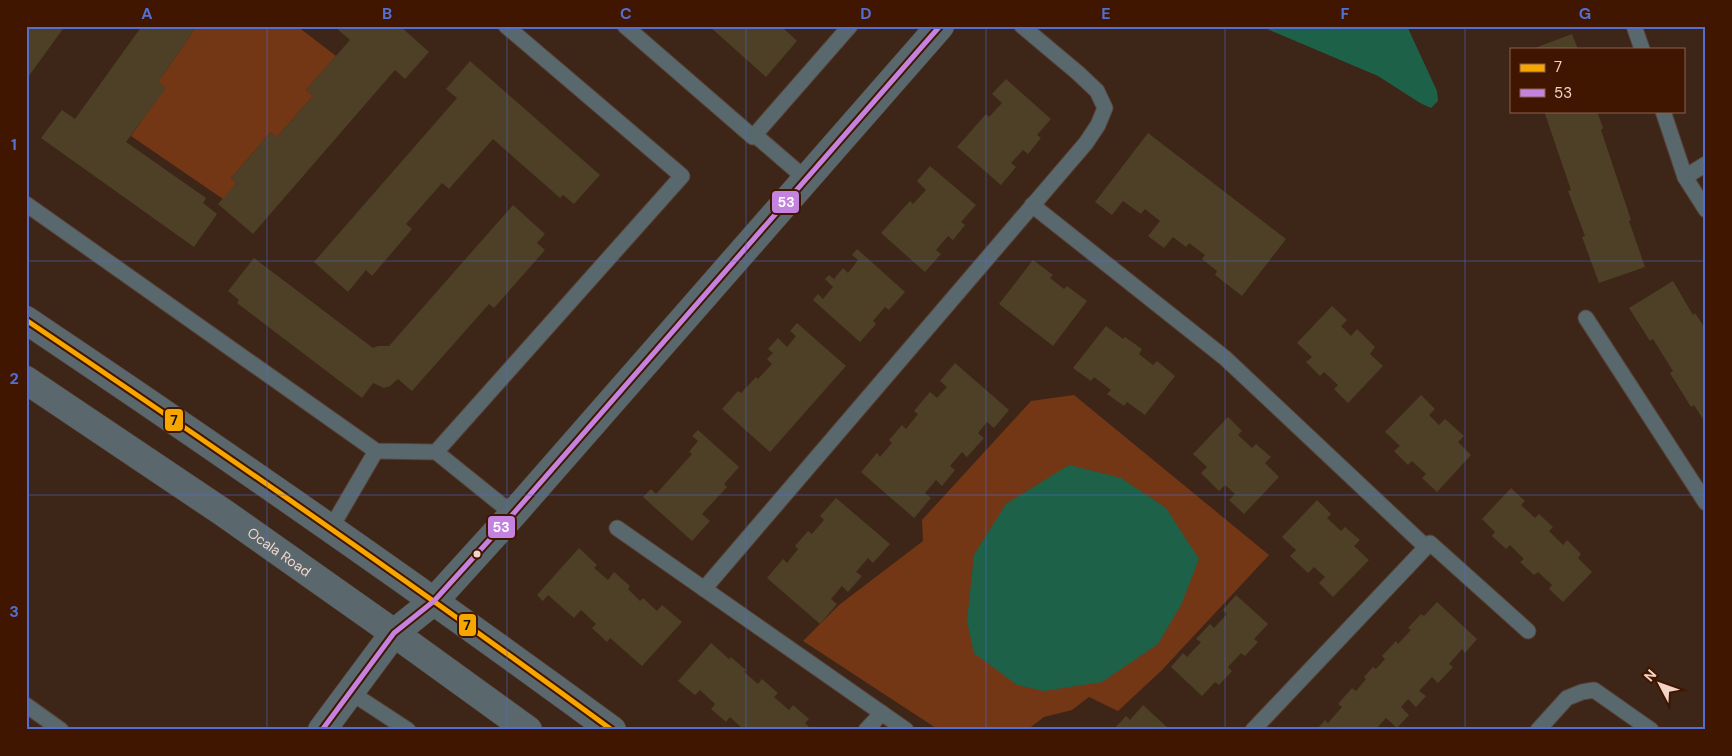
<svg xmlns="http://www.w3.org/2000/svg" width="1732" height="756" font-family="'DM Sans',sans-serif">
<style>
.green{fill:#743716}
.water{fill:#1c6148}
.building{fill:#4d4026}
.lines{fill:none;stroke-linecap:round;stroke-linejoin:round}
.lane-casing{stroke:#574238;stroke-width:17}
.street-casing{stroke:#574238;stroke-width:29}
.secondary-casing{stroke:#574238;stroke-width:29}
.lane{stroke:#59686d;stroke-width:15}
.street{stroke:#59686d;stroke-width:28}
.secondary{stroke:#5a676c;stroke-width:28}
.bus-1-casing{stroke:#411600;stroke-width:9}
.bus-2-casing{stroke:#411600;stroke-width:9}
.bus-1{stroke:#f7a600;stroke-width:5}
.bus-2{stroke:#c483df;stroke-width:5}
.grid{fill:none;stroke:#5270d4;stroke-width:1;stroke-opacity:0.55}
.bus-dot{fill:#f2d5c8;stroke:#411600;stroke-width:2}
.labels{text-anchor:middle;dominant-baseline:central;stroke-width:4.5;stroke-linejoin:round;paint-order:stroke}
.street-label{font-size:14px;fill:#f2d5c8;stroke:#411600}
.line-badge{stroke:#411600;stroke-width:2}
.badge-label{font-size:14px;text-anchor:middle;font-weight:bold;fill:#fff}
.pale-badge-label{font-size:14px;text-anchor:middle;font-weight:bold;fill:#111}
.neatline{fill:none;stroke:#5270d4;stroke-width:2}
.grid-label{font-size:16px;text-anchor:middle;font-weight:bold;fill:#5270d4}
</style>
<rect width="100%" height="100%" fill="#3d2518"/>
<g class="green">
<path d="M197,26H297L336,56L306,90L313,96L277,137L271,132L231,178L237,183L223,199L131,136L165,88L158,82Z"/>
<path d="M1074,395L1269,555L1162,670L1118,711L1089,697L1072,710L1044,717L1027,730H939L803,641L839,605L923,541L922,520L1031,401Z"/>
</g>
<g class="water">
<path d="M1260,26H1407L1437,91L1438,101L1431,108L1420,103L1378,76Z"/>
<path d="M1069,465L1121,478L1166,508L1199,559L1181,605L1158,644L1102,682L1044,691L1017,685L974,653L967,621L974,555L1006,504Z"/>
</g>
<g class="building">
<path d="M26,26H65L26,80Z"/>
<path d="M142,26H197L158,82L166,88L126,142L206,198L203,203L217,214L194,247L41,138L62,110L75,119Z"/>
<path d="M334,26H400L429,52L405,79L395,70L253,234L218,204L237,183L231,178L271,132L277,137L313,96L306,90L350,40Z"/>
<path d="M709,26H781L797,41L766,77Z"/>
<path d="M1572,34L1578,49H1532Z"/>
<path d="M470,61L600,175L574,204L563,195L560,198L493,139L449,189L442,183L406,224L412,229L372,276L366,270L348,292L314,262L457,98L446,89Z"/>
<path d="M1006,79L1051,119L1037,135L1041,138L1028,154L1023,150L1011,163L1016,167L1001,185L957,147L986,114L989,117L1002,103L992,94Z"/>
<path d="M1544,111H1597L1603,128L1601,130L1631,220L1629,221L1645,267L1599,283L1582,237L1585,236L1568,191L1571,190Z"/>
<path d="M1148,133L1286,239L1242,296L1215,275L1217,271L1202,259L1205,255L1189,243L1186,247L1173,237L1164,248L1148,236L1160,221L1145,209L1141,214L1123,201L1112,215L1095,202Z"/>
<path d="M930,166L976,205L961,222L965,225L953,240L948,236L936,250L941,254L925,272L881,233L910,201L913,204L926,190L917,181Z"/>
<path d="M513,205L545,234L537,243L545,250L494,308L489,304L412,391L398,379L390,386L384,388L373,383L362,398L237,303L239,300L228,291L254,258L373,348L378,346H389Z"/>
<path d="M857,249L905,292L889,310L885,307L873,321L876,324L860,342L813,300L818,294L823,299L833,287L825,279L829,275L834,279L843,268L848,273L858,260L852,255Z"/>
<path d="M1033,260L1053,275L1050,278L1064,289L1067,286L1087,301L1053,346L999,304Z"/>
<path d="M1673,281L1693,315L1695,313L1706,330V424L1694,405L1691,407L1670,373L1673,371L1653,339L1650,341L1629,308Z"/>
<path d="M1332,306L1347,320L1341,326L1351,336L1357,329L1375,347L1370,354L1383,366L1348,403L1334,389L1338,385L1324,372L1320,376L1306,362L1312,357L1297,343Z"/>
<path d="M797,323L846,366L770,452L722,409L738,391L741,393L756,377L758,379L772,364L767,359L773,353L768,349L778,338L787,347L796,336L790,331Z"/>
<path d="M1106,326L1123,339L1125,337L1142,349L1139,354L1153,365L1157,361L1175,376L1145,415L1127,402L1124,406L1107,394L1111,390L1094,377L1091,381L1073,368Z"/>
<path d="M955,363L1009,410L994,428L987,422L978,433L984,438L967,457L962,452L950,466L955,470L942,486L936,480L925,493L931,498L914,518L861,472L877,453L880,457L892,443L889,440L902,425L906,429L918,414L914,411L930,392L937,398L947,387L940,381Z"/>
<path d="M1421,395L1435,409L1429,415L1439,425L1445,419L1464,436L1458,442L1471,455L1437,492L1422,478L1426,474L1412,461L1408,465L1394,451L1400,446L1385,432Z"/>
<path d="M1228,417L1242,431L1238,435L1252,448L1256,444L1271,457L1265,463L1279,477L1244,514L1229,500L1235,494L1225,485L1219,491L1201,473L1207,467L1193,454Z"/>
<path d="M698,430L739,467L724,484L727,487L702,514L710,521L692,541L643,497L651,489L656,494L692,454L689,452L698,441L692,436Z"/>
<path d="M1511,488L1525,501L1521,505L1535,518L1539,514L1553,527L1549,531L1563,545L1567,540L1581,554L1578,558L1592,572L1563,602L1549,589L1552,585L1538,572L1534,575L1520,562L1524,559L1510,545L1506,549L1492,536L1495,532L1482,519Z"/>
<path d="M836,498L890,544L873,563L868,558L856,572L862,576L848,592L842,586L831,599L837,604L820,624L767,578L783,559L787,563L798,549L795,546L808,531L812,534L824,520L820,516Z"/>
<path d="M1317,500L1331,514L1327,518L1341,531L1345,527L1360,540L1354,546L1369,560L1333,597L1319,583L1325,577L1314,567L1308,573L1290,556L1296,550L1282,537Z"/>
<path d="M579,548L597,565L594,568L608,580L614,572L630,586L628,589L640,601L643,598L657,611L662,605L682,622L642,666L610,638L607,642L592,628L596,624L581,610L574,618L548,595L543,601L537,595Z"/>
<path d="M1236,595L1268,624L1254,639L1258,642L1245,656L1241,653L1228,667L1232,671L1219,685L1215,682L1202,696L1171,667L1183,653L1187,657L1201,642L1196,639L1210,624L1214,628L1227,614L1223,610Z"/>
<path d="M1437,602L1477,639L1465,653L1462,649L1449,664L1453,667L1438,683L1432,677L1419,691L1426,696L1416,707L1408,699L1401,707L1409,715L1397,728L1386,718L1375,730H1316L1325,720L1328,723L1342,707L1338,704L1352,688L1356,691L1366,679L1364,677L1373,667L1376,669L1385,659L1382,656L1396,641L1398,644L1411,630L1408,628L1421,614L1424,616Z"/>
<path d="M711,643L729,659L731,657L746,670L744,672L758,684L762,679L778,693L774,697L789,710L793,705L809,719L805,723L812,730H744L730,717L726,722L711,709L715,704L700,690L695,695L678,681Z"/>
<path d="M1143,705L1170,730H1113L1126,716L1130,720Z"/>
</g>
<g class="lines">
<defs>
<g id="lane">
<path d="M625,26L753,137L850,26"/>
<path d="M1634,26L1642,49"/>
<path d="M1663,111L1685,177L1706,210"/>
<path d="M755,135L806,179"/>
<path d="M1685,177L1706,164"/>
<path d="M26,204L376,451L436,452L513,514"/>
<path d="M1032,205L1225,358L1426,547"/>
<path d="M1586,318L1706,503"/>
<path d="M436,452L682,176L506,26"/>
<path d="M331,528L376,451"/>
<path d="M617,528L906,730"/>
<path d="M704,589L1086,143L1098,125L1105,108L1097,91L1078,73L1022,26"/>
<path d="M350,692L408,730"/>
<path d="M26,705L61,730"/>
<path d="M866,730L882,713"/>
<path d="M1253,730L1430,543L1528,631"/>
<path d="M1538,730L1567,698L1582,692L1594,690L1651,730"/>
</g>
<path id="street" d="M322,730L394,633L434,601L513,514L940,26"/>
<g id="secondary">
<path d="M26,320C224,453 420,589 612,730"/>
<path id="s1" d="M26,380L224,513L394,633L528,730"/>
</g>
</defs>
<use href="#lane" class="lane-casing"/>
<use href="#street" class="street-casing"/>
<use href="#secondary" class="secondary-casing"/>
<use href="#lane" class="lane"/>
<use href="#street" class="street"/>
<use href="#secondary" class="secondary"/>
<defs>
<path id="bus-1" d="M26,320C224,453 420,589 612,730"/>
<path id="bus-2" d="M322,730L394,633L434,601L513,514L940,26"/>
</defs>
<use href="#bus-1" class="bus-1-casing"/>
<use href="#bus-2" class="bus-2-casing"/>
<use href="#bus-1" class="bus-1"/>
<use href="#bus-2" class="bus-2"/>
</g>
<path class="grid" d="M267,26V730M507,26V730M746,26V730M986,26V730M1225,26V730M1465,26V730M26,261H1706M26,495H1706"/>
<circle class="bus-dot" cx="477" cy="554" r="4.5"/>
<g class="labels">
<g class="street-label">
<text stroke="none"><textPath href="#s1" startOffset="306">Ocala Road</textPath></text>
</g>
</g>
<g class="line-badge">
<rect x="771" y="190" width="29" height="24" rx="5" fill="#c483df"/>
<rect x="164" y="408" width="20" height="24" rx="5" fill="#f7a600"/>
<rect x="487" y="515" width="29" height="24" rx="5" fill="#c483df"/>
<rect x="458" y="613" width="19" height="24" rx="5" fill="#f7a600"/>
</g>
<g class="badge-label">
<text x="786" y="207">53</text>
<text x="501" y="532">53</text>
</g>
<g class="pale-badge-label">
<text x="174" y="425">7</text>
<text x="467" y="630">7</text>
</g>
<rect width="1732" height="756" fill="none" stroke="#411600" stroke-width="55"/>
<rect x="1510" y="48" width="175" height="65" fill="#411600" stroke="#886250"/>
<rect x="1520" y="64" width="25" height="8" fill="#f7a600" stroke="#886250"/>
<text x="1554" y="72" font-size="15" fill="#f2d5c8">7</text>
<rect x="1520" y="89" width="25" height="8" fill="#c483df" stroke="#886250"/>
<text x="1554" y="98" font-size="15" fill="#f2d5c8">53</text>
<g transform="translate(1660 684) rotate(311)" stroke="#411600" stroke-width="4" paint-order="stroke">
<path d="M0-4L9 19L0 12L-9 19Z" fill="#f2d5c8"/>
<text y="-8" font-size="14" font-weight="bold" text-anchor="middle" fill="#f2d5c8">N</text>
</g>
<rect x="28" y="28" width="1676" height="700" class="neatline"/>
<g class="grid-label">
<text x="147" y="19">A</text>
<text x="387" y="19">B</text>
<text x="626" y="19">C</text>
<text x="866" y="19">D</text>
<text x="1106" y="19">E</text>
<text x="1345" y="19">F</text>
<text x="1585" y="19">G</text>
<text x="14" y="150">1</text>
<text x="14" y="384">2</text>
<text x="14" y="617">3</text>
</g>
</svg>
